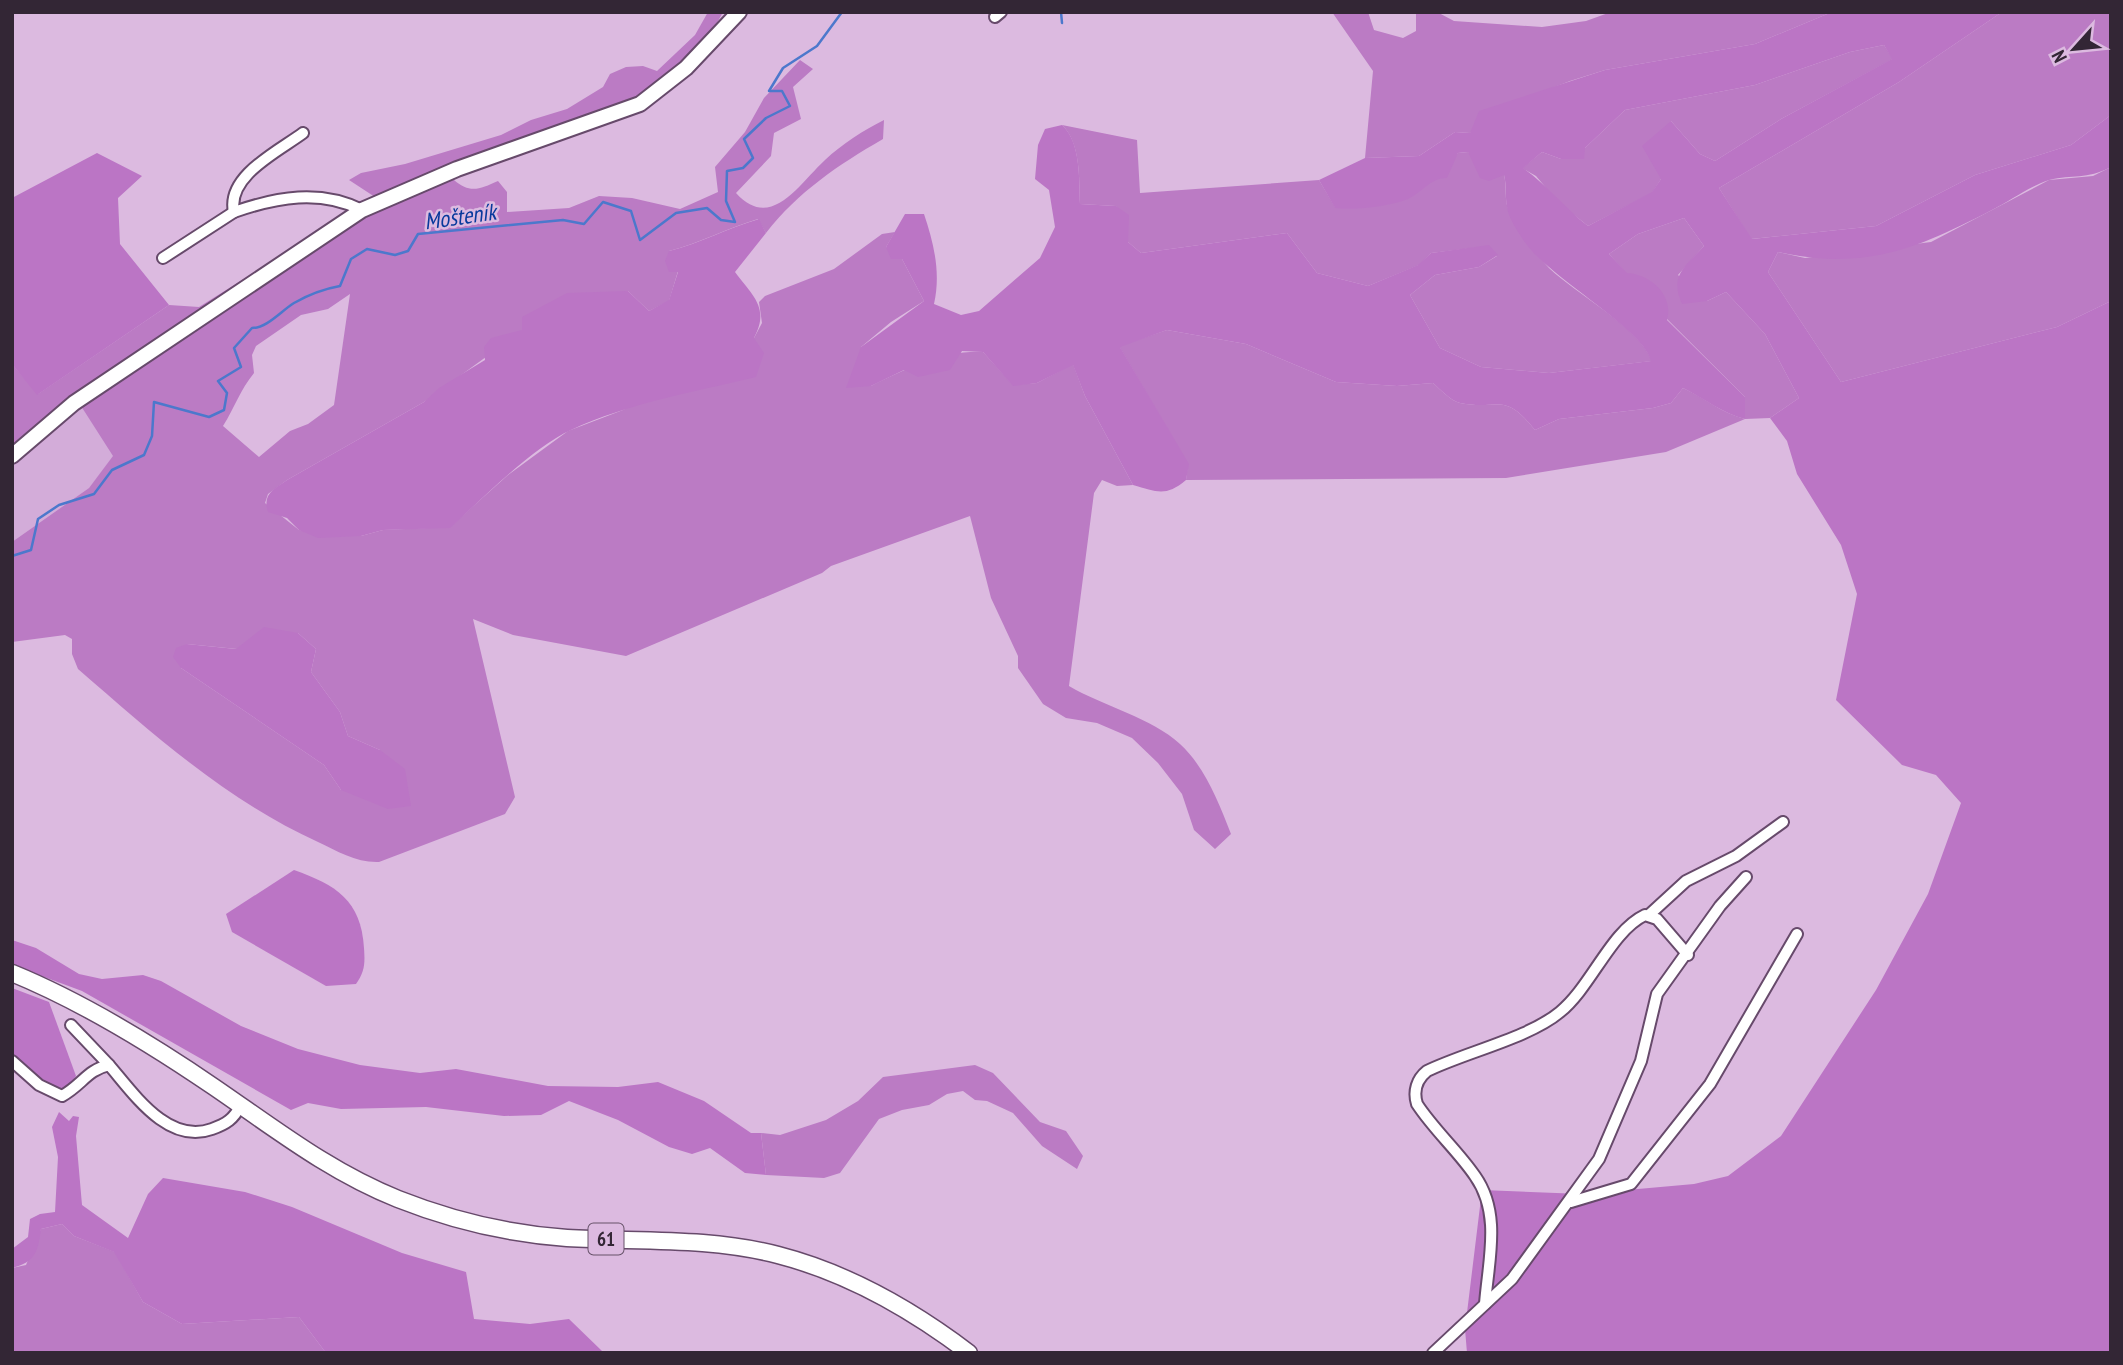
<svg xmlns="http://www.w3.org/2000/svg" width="2123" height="1365" font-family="'PT Sans Narrow',sans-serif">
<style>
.built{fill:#d3acd9}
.green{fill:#bb7bc4;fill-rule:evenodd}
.forest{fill:#bb75c5;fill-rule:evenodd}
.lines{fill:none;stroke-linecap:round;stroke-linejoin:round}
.stream{stroke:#4c78cc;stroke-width:2.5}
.street-casing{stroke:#674a6b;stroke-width:14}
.secondary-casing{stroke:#674a6b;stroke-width:18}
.primary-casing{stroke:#674a6b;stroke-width:19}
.street{stroke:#fff;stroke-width:10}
.secondary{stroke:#fff;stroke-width:14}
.primary{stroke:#fff;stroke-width:16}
.labels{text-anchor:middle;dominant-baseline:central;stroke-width:5;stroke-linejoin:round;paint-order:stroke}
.shield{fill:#dcbae0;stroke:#665268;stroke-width:2}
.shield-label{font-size:19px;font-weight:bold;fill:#332635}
.water-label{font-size:23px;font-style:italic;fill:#08399c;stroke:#dcbae0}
</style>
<rect width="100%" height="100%" fill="#dcbae0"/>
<path class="built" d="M81,404L114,456L89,488L12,542V462Z"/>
<g class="green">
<path d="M708,12H723C716,24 710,39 701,49C634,115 538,136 452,166L454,180C470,194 480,189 498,181L507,192V212L569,208L599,196L632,198L680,209L718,192L715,167L745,132L764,98L800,60L813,69L793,87L801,119L774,133L771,156L736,193C771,232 799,184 825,160C842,144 864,130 884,120L883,139C838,165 798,192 766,233L758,219C727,228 700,243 669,251L678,271L669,301L649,311L628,291L523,330L424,402L287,480L268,494L265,503L299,530L361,536L383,530L450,527L508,475L568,431L623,410L754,338L762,323L759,302L765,296L834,269L882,234L895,232L886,247L902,259L924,301L891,322L861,347L871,386C906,369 944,350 983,352L1013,385L1037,383L1073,364L1085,396L1133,485L1117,486L1102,480L1094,493L1069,686C1103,706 1152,718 1180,744C1205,767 1219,803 1231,834L1215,849L1194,830L1182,794L1158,763L1132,738L1097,723L1066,718L1043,704L1018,668V656L991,598L970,516L831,566L822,573L626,656L513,635L473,619L515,797L505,814L379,862C357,863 337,851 318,842C226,800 153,734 78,669L72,654V639L65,635L12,642V542L89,488L113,456L74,395L12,445V364L38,394L169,305L199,307L375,197L349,180L361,173L405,164L501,135L531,120L567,109L603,87L610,74L626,67L643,66L657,71L695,35ZM350,294L334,405L308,424L290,431L259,457L223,426C235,407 240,390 254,373L252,355L256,346L301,315L328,309ZM298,633L316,649L311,672L340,712L348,736L380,750L341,790L324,765L181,668L187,644L237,649Z"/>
<path d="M1332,12H1368L1374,30L1403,38L1416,31V12H1437L1454,21L1542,27L1586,21L1611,12H1832L1755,44L1605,70L1570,81L1518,101L1470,133L1455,132L1419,156L1365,158L1373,71Z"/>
<path d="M2002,12H2111V115L2071,145L1975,175L1876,226L1751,239L1719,188L1899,82Z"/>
<path d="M1884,45L1893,59L1781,119L1715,161L1700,154L1671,121L1661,179L1652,193L1588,226L1557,201L1536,176L1522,168L1542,152L1561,159L1585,148L1625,110L1755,85L1850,52Z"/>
<path d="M1062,125L1137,140L1140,193L1319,180L1335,207C1399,200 1415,206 1458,153L1468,152L1504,175C1507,186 1504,202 1509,211C1519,230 1535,253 1549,268C1576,294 1639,327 1652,361L1549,373L1481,367L1440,348L1410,295L1435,275L1479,267L1497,256L1489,246L1431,253L1419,265L1368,286L1317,273L1287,233L1141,253L1128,242L1116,206L1080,204C1079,179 1081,143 1062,125Z"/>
<path d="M2111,167V301L2057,327L1841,382L1768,272L1778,252L1805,258L1931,242L2049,180L2093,176Z"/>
<path d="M1684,218L1704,246L1678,275L1707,301L1726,292L1765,334L1799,398L1770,418L1745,419L1666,452L1506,478L1186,480L1188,464L1119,346L1167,330L1246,344L1336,382L1397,386L1433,383C1440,389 1451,401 1460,403C1500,411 1503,390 1535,430L1559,419L1653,408L1671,403L1683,388C1705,398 1721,413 1745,419V397L1667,319L1609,254L1638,234Z"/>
<path d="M975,1065L993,1073L1040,1122L1066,1131L1083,1156L1077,1169L1042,1146L1013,1113L987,1101L975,1100L963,1091L947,1094L929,1105L902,1110L879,1119L840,1173L824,1178L766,1175L761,1133L780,1135L826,1120L858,1101L883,1077Z"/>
<path d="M62,1224L74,1236L115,1252L143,1302L182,1324L299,1317L326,1353H12V1268L26,1265L41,1229Z"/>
</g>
<g class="forest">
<path d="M1832,12H2002L1899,82L1719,188L1752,239L1876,226L1975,175L2071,145L2111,115V167C2086,180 2073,174 2049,180C2030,186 2010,201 1992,210C1916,249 1866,271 1778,252L1768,272L1841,382L2057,327L2111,301V1353H1467L1465,1329L1482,1190L1582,1194L1694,1184L1728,1176L1781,1136L1876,990L1928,894L1961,803L1936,775L1902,765L1836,700L1857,594L1841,545L1797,474L1787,441L1770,418L1799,398L1765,334L1726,292L1707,301L1682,304C1669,275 1685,267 1704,246L1684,218L1638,234L1609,254L1627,273C1650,274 1674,295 1667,320L1745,397V419C1722,413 1705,399 1683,388L1671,403L1653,408L1559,419L1535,430C1503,390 1500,411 1460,403C1451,401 1440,389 1433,383L1397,386L1336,382L1246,344L1167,330L1120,347L1189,464L1186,480C1166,497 1157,492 1133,485L1085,396L1073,365L1037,383L1013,386L983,352L962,351L950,370L918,377L904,370L871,386L846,388L861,347L924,301L902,259H891L886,247L905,214H924C934,244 941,273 934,304L961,315L979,311L1040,258L1055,227L1049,190L1035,179L1038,145L1045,129L1062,125C1081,142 1079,179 1080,204L1116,206L1129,215L1128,242L1141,253L1287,233L1317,273L1368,286L1418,265L1431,253L1489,245L1498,255L1479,267L1435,275L1410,295L1440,348L1481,367L1549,373L1651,361C1643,328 1548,277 1524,241C1518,232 1508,217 1507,207C1505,196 1507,187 1504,175L1489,181L1480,178L1468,152L1458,153L1447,178C1430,178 1423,192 1408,199C1387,207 1357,210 1335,208L1319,180L1365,158L1419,156L1455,132L1470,133L1479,111L1605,70L1755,44ZM1884,45L1892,59L1781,119L1715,161L1700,154L1671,121L1642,146L1661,179L1652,192L1588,226C1565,208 1546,184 1523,168L1542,152L1561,159H1584L1585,148L1625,110L1755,85L1850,52Z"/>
<path d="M97,153L142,176L118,198L120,244L169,305L37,395L12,364V198Z"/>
<path d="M759,219L766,233L735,272C753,296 770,308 754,338L764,353L756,377C694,392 629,403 571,430C533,447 482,499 450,528L383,530L361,536L318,538L299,530L287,518L268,512C262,494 274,489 287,480L424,402L439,388L485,360L484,347L491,338L522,330V317L567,293L628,291L649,311L669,300L678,272H669L665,261L669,251C701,243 727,228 759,219Z"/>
<path d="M264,627L298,633L316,649L311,672L340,712L348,736L380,750L405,769L411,806L388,809L341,790L324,765L181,668L173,657L176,648L187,644L236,649Z"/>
<path d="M294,870C336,885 361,900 364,948C365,964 365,971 356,984L326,986L232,932L226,914Z"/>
<path d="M12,940L36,948L79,974L102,979L143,975L161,981L241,1026L298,1049L360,1065L420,1073L456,1069L548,1086L618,1087L658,1082L704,1101L751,1133H761L766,1175L745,1173L710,1148L692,1154L669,1147L618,1120L569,1101L541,1115L504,1116L426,1107L341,1109L308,1103L291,1110L82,991L12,965Z"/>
<path d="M12,988L49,1002L76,1076L66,1090L53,1088L12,1059Z"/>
<path d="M59,1112L69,1121L73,1116L79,1117L76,1136L82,1205L128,1238L148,1194L163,1178L245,1192L292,1207L402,1253L466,1272L474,1319L530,1324L569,1319L602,1351L326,1353L299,1317L182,1324L143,1302L114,1252L74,1236L62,1224L41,1229C38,1251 36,1262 12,1268V1249L28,1237L30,1219L40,1214L55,1212L58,1157L52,1127Z"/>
</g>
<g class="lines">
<g class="stream">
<path d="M1061,12L1062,23"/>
<path d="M12,556L31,550L38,519L59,505L94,494L112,470L144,455L152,436L154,402L209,417L224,410L227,393L218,381L241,367L234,348L252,328C267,328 281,311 294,303C308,295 323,289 340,286L351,259L367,249L395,255L408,251L418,234L563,220L584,224L603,202L631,211L640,240L676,213L707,208L721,220L735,222L726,201L727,171L743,168L753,158L744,139L766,118L790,106L782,91H769L783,68L817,46L842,12"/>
</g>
<defs>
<g id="street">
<path d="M995,17L1001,12"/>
<path d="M303,133C279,151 226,176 234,212C277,197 320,189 362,210"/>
<path d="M163,258L234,212"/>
<path d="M1650,914L1686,881L1736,856L1783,822"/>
<path d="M71,1025L109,1065"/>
<path d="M12,1061L39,1085L62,1096C82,1085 87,1070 109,1065C134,1094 168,1145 212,1129C226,1124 234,1119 240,1106"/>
<path d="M1571,1202L1631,1184L1710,1084L1797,934"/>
<path d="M1485,1304C1488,1262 1502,1214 1475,1176C1458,1151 1434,1130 1417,1104C1413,1091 1417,1079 1427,1071C1466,1052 1529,1038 1560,1012C1591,987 1611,931 1645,915L1657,919L1688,955"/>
<path d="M1433,1353L1512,1279L1599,1159L1641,1061L1657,994L1720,906L1746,877"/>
</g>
<path id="secondary" d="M12,456L74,403L362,210L457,169L640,104L686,68L739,12"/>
<path id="primary" d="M12,973C83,1002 151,1044 214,1087C274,1128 330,1172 398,1199C451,1220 510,1234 567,1238C637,1242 709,1237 778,1255C848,1273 911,1309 969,1353"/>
</defs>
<use href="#street" class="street-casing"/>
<use href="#secondary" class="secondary-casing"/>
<use href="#primary" class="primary-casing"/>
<use href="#street" class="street"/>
<use href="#secondary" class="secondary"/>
<use href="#primary" class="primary"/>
</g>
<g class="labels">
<rect class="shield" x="588.5" y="1223.5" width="35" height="31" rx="5"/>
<g class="shield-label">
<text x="606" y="1239">61</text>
</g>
<g class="water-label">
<text transform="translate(460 216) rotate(-8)">Mošteník</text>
</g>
</g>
<rect width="2123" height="1365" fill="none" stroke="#332635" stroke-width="28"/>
<g transform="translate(2074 49) rotate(243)" stroke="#dcbae0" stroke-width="5" paint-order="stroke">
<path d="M0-5L12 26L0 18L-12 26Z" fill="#332635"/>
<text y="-10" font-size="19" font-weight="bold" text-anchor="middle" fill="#332635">N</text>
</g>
</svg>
